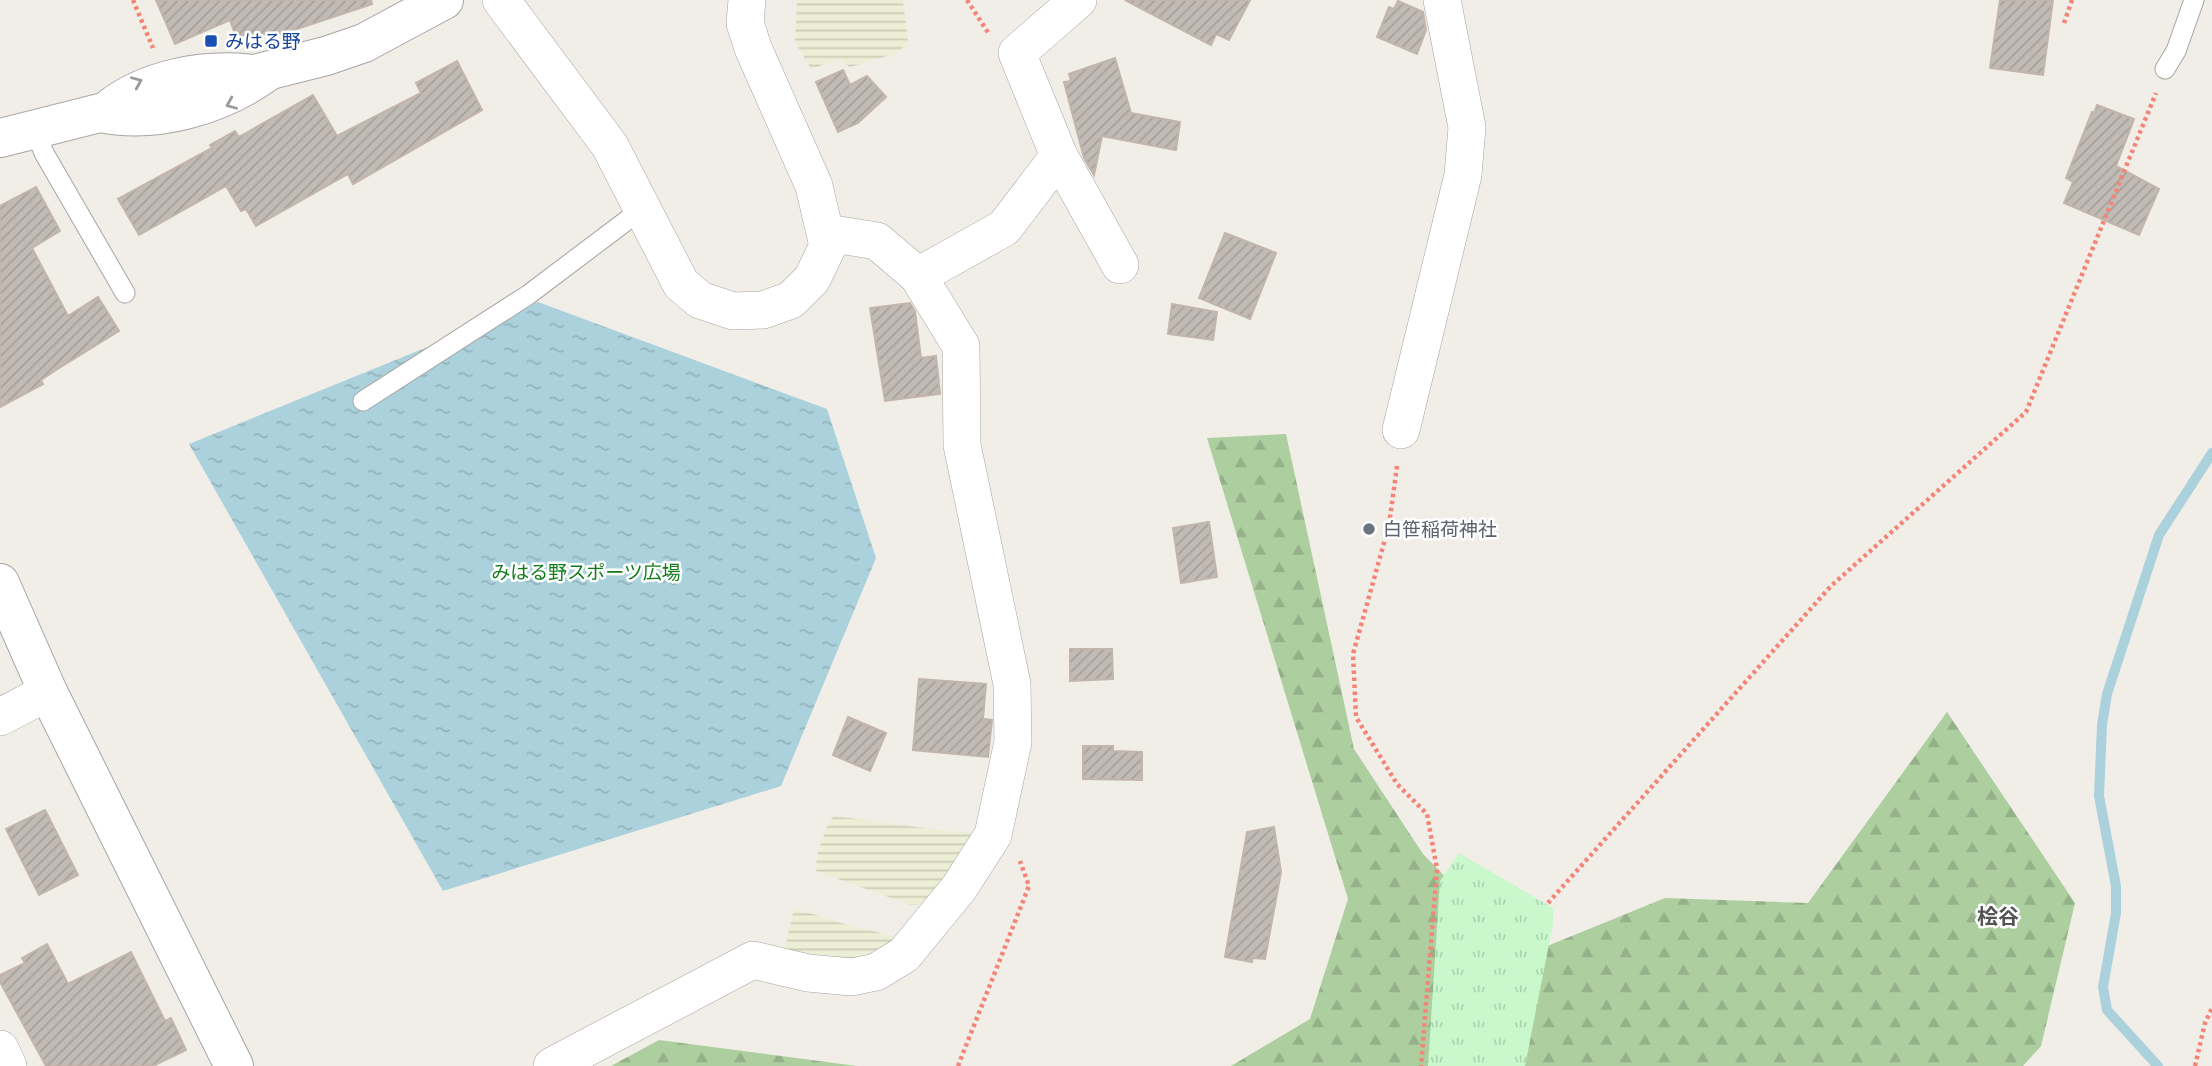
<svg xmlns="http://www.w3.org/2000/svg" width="2212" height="1066" font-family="'Fira Sans Condensed','Noto Sans JP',sans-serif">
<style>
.farmland{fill:url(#farmland-rules)}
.forest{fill:url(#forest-firs)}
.park{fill:url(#park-tufts)}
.water{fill:url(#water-ripples)}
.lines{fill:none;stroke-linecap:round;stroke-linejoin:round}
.stream{stroke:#abd1dc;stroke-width:10}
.building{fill:url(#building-hatch);stroke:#c2b5ab;stroke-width:2}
.service-casing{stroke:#a5a5a5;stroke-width:21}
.minor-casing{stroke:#a5a5a5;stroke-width:38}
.tertiary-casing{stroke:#a5a5a5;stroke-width:40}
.path{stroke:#f48477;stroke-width:4.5;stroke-dasharray:3.5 3.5;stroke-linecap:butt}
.service{stroke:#fff;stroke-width:19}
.minor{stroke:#fff;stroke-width:37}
.tertiary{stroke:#fff;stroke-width:38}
.oneway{stroke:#9b9b9b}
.transit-dot{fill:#1a4fb4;stroke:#fff;stroke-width:2.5}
.worship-dot{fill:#6b7280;stroke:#fff;stroke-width:2.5}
.labels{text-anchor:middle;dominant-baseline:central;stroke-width:5;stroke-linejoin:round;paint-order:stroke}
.transit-label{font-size:19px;fill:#164399;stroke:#fff;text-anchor:start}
.worship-label{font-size:19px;fill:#5b616d;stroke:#fff;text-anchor:start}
.park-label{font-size:19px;fill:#117d1a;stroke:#fff}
.neighbourhood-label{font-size:21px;font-weight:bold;fill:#545454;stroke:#fff}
</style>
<defs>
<pattern id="farmland-rules" width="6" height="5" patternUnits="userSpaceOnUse" patternTransform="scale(1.75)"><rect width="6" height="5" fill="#eceed5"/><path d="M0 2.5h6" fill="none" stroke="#caccb7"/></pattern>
<pattern id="forest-firs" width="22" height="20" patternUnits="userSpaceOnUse" patternTransform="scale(1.75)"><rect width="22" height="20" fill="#adce9f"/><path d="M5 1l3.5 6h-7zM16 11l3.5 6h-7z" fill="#95b189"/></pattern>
<pattern id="park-tufts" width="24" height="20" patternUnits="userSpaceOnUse" patternTransform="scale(1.75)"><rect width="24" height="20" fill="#c9f8cd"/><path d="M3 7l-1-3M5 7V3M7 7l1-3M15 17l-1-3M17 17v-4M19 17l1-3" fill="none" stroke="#acd4b0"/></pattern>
<pattern id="water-ripples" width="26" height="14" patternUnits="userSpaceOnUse" patternTransform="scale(1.75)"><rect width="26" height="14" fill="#abd1dc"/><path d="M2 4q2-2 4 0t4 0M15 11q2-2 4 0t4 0" fill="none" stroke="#93b3bc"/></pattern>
<pattern id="building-hatch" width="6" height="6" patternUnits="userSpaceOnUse" patternTransform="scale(1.75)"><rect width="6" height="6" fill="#c2bab5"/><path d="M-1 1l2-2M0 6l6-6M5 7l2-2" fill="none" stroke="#a6a09b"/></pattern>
</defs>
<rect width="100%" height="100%" fill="#f1eee8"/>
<g class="farmland">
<path d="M797,0H903L908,43L897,53L850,67L839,59L811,69L795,42Z"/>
<path d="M834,816L947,831L977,833L924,904L911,905L816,871L817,854L829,822Z"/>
<path d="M794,908L845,924L897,937L866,966L784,953Z"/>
</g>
<g class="forest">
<path d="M1286,434L1354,749L1423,854L1523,956L1665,898L1808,903L1947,712L2075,903L2041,1046L2023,1066H1231L1310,1019L1348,899L1207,438Z"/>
<path d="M659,1040L857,1066H611Z"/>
</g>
<path class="park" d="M1459,853L1553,908V924L1525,1066H1428L1440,881Z"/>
<path class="water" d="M538,302L827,409L876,558L781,786L443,891L189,444Z"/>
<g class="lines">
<path class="stream" d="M2158,1066L2107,1010L2103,987L2116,913V886L2099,796L2102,725L2107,694L2159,535L2212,453"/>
</g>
<g class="building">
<path d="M156,0H371L372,4L282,34H249L236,37L230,20L175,44Z"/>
<path d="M1125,0H1250L1229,40L1216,34L1211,45Z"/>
<path d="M2000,0H2053L2043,75L1990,68Z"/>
<path d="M1398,1L1423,12L1426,30L1417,54L1377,37L1389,7L1394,9Z"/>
<path d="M1115,58L1131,113L1180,122L1176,150L1102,136L1094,175L1084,158L1064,82L1071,81L1069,74Z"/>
<path d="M457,61L482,110L353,184L348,174L256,226L246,209L241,211L226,186L139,235L118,199L212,148L210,145L235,131L239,137L313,95L337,136L421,93L416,83Z"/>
<path d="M843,70L850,85L867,76L886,97L858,123L838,132L816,82Z"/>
<path d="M2097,105L2134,119L2116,166L2159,189L2139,235L2064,203L2073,182L2066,178L2092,112L2094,113Z"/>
<path d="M36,187L60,231L32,248L68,316L98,297L119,331L56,370L41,380L43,384L0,407V206Z"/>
<path d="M1225,233L1276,253L1250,319L1199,298Z"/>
<path d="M910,303L915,311L921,358L936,356L940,394L885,401L870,308Z"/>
<path d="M1172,304L1217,312L1213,340L1168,334Z"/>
<path d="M1209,522L1217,577L1181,583L1173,528Z"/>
<path d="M1070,649H1112L1113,679L1070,681Z"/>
<path d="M919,679L986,684L983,719L992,720L988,757L913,750Z"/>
<path d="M848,717L886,733L870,771L833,755Z"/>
<path d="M1083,746H1113V751L1142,752V780L1083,779Z"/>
<path d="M45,810L78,875L39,895L6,829Z"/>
<path d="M1274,827L1281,872L1265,959L1252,958V962L1225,957L1247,832Z"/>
<path d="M47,944L68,984L131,952L165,1021L171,1018L186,1050L153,1066H46L0,982V975L25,963L22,958Z"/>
</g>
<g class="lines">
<defs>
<g id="service">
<path d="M2165,69L2176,51L2194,0"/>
<path d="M105,100C144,70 201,59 249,64"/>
<path d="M98,122C156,135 223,115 271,81"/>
<path d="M35,130L44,153L125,293"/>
<path d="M363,401L528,295L642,209"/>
</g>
<g id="minor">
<path d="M501,0L610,146L681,284L700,300L733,311L763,310L791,300L812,279L828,246L814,186L753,48L745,23L747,0"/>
<path d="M1078,0L1017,53L1059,156L1120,265"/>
<path d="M827,233L877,241L918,276L1004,228L1059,156"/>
<path d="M1401,430L1463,175L1467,127L1442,0"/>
<path d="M0,717L48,692"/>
<path d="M0,1049L8,1066"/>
<path d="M552,1066L753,960L808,973L852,977L876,972L904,955L959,888L993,835L1013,742L1012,684L962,445L961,346L918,276"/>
</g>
<g id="tertiary">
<path d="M0,138L326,56L364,43L444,0"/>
<path d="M0,583L48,692L234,1066"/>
</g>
</defs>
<use href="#service" class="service-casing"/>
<use href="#minor" class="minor-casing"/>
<use href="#tertiary" class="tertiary-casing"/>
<g class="path">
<path d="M133,0L153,48"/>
<path d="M967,0L989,34"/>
<path d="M2064,23L2072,0"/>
<path d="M1397,466L1389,525L1353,654L1356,717L1397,784L1427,814L1437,869L1421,1066"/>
<path d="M1548,903L1831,586L2026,412L2156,93"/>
<path d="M958,1066L1029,886L1020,861"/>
<path d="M2195,1066L2205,1023L2212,1008"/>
</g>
<use href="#service" class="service"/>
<use href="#minor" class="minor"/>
<use href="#tertiary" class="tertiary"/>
</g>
<defs><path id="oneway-chevron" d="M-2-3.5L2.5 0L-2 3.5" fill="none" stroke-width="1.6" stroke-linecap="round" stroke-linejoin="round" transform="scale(1.75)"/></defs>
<g class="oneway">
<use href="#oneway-chevron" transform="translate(137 82) rotate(-23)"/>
<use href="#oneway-chevron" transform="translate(231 104) rotate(157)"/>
</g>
<rect class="transit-dot" x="204" y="34" width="14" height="14" rx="3.5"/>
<circle class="worship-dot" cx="1369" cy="529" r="7"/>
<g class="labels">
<g class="transit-label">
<text x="225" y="41">みはる野</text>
</g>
<g class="worship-label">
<text x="1383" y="529">白笹稲荷神社</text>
</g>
<g class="park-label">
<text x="586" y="572">みはる野スポーツ広場</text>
</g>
<g class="neighbourhood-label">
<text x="1998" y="917">桧谷</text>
</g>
</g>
</svg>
